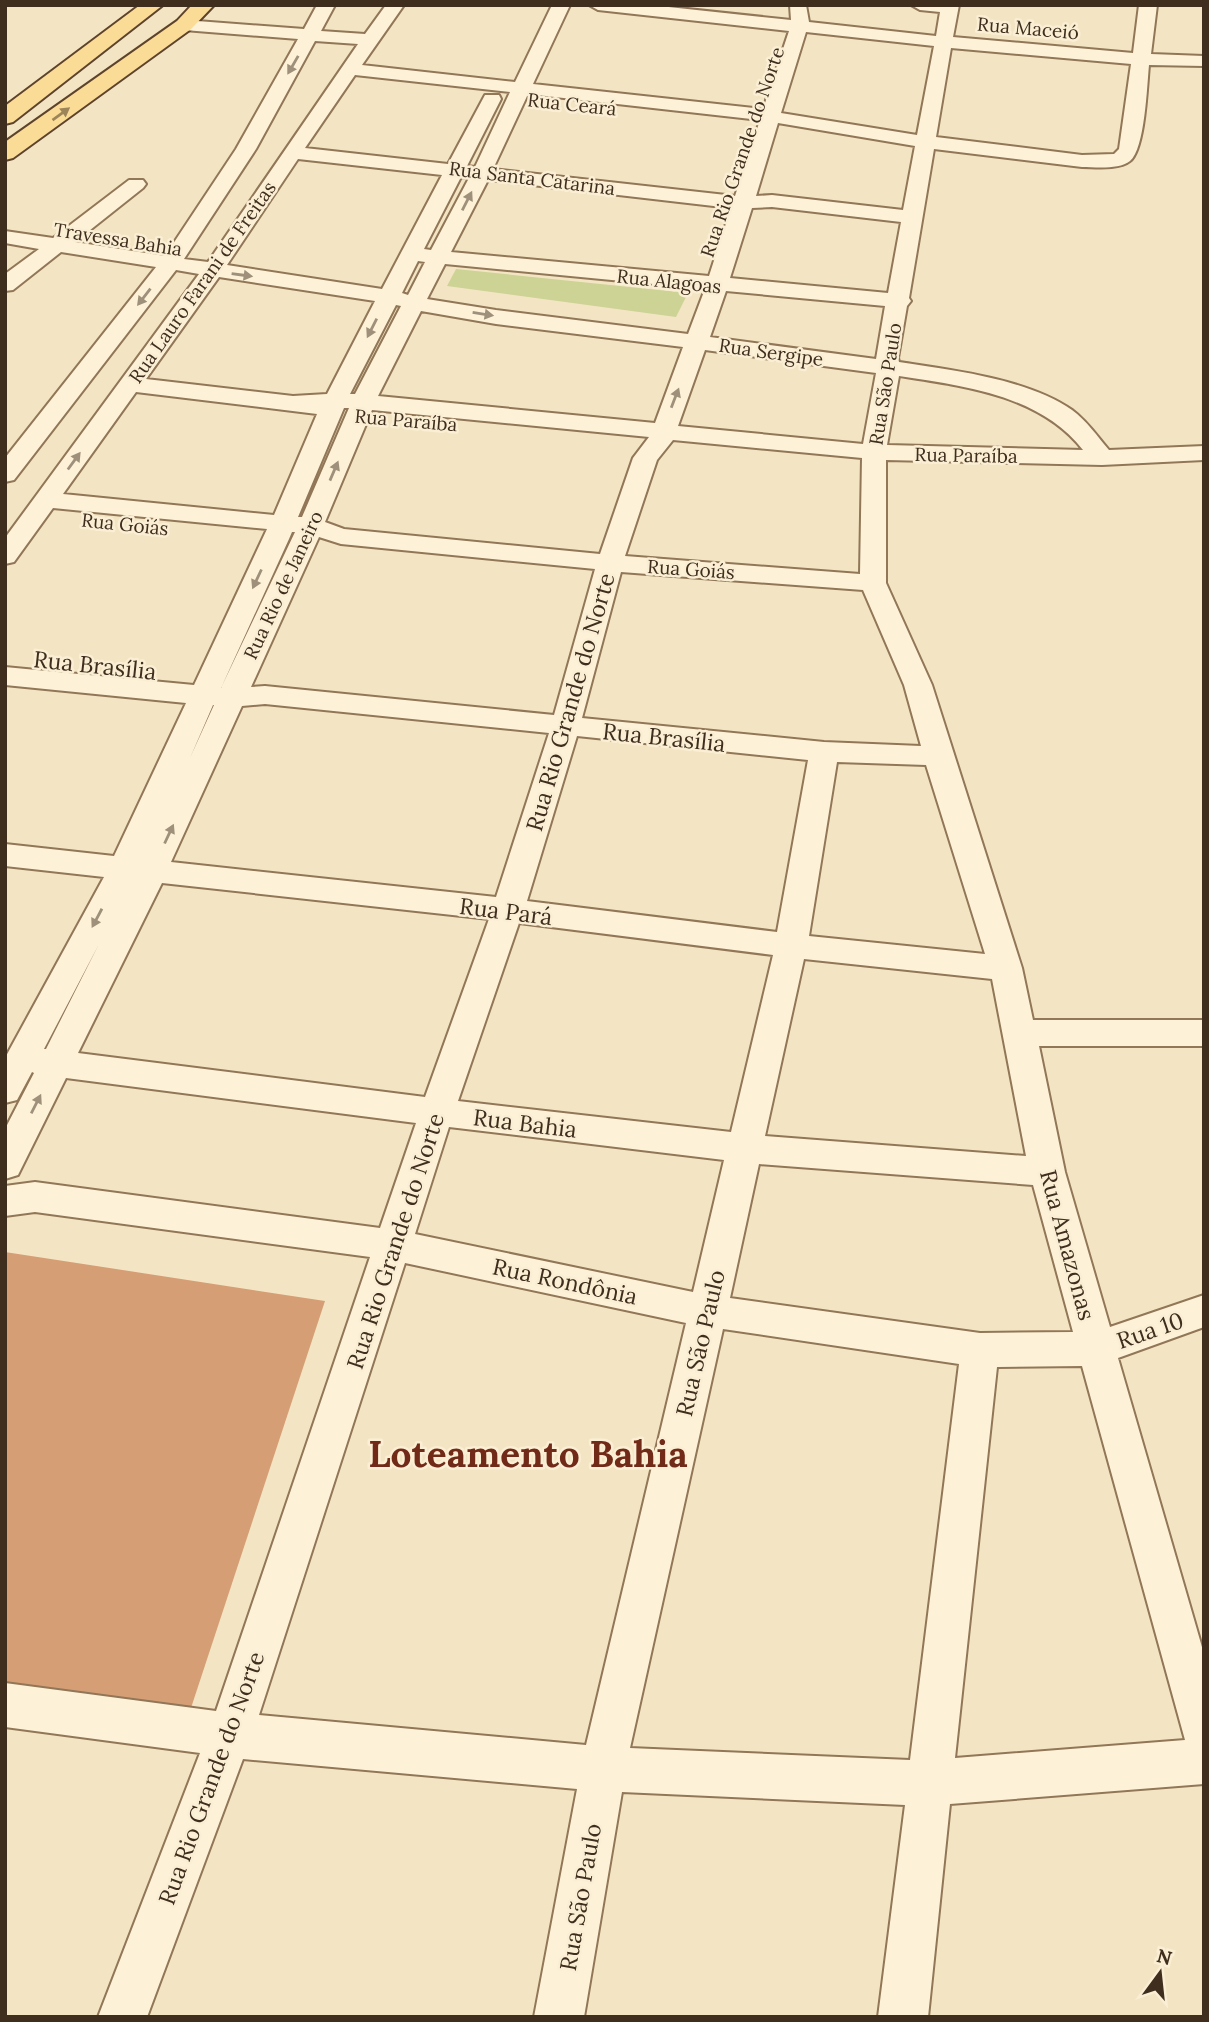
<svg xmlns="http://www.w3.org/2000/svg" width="1209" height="2022" font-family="Lora,serif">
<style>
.green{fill:#ccd395}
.building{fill:#d69e75}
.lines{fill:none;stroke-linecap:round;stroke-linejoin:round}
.minor-casing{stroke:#917657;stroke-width:4}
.major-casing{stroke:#5e432c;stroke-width:4}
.minor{fill:#fdf2d8;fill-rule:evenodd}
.major{fill:#fbdc97;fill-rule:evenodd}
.oneway{fill:#9e907a}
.oneway2{fill:#9d855a}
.labels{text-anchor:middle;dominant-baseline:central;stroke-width:5;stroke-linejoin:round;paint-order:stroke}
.far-street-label{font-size:19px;fill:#3f2e1d;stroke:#faefd4}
.street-label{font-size:23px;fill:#3f2e1d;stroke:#faefd4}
.near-district-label{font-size:37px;font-weight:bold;fill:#712a17;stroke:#faefd4}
</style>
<rect width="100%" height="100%" fill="#f3e5c3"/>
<path class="green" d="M456,269L688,293L676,317L447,286Z"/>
<path class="building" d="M5,1252L325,1301L189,1714L5,1686Z"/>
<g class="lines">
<defs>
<path id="minor" d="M317,5H335L321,31L365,34L386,5H404L362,65L515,82L552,5H570L533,84L763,109L789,31L598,10L589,5H650L791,20L790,5H806L809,22L936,36L940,12L920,10L911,5H959L953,37L1133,53L1139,5H1157L1151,54L1204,56V66L1149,65C1147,85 1145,149 1130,161C1119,170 1095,167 1082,167L934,149L909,298L911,301L907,306L898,358L899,362C952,370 1028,379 1072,410C1087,421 1097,436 1109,450L1204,446V460L1102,465L886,460V583L932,685L1022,968L1033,1020H1204V1046H1039L1065,1172L1110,1327L1204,1295V1327L1118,1358L1204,1654V1784L950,1804L928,2017H878L905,1805L622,1792L584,2017H534L577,1789L243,1759L147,2017H98L200,1753L5,1727V1683L216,1711L370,1257L35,1212L5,1216V1186L35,1182L380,1228L416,1123L66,1078L18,1175L5,1179V1129L34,1073L32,1072L17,1100L5,1103V1058L104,877L5,866V844L114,856L186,703L5,685V667L194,685L267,529L53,508L14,562L5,564V538L199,274L176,270L14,480L5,482V458L156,267L61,252L13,290L5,291V274L39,249L5,243V231L53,238L129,180H143L146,184L143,188L75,242L165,256L236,149L298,39L184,30L175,25L184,20L304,29ZM806,32L934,46L917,135L781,113ZM315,41L358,44L208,262L184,259L256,149ZM951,48L1131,64L1119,149L1114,154L1082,155L936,137ZM355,75L510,92L475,167L467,166L501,99L499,95H485L448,164L305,148ZM528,94L760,120L735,196L493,169ZM778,123L915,146L903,210L772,195L756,196ZM298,159L442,175L382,289L227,265ZM461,177L469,178L431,250L424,249ZM488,180L731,208L709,276L451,252ZM772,207L901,222L888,293L730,278L752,208ZM418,261L425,262L408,295L402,293ZM445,264L705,289L688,334L496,310L427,299ZM219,277L375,301L327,394L293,396L146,379ZM726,291L885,306L876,359L710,337ZM396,305L401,306L355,394H350ZM421,311L496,324L683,347L655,423L378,396ZM705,350L876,373L863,444L678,426ZM899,376C964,386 1040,395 1083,450L887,445ZM136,392L317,414L274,515L63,494ZM344,408H349L302,517H298ZM372,410L649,437L633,458L600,554L344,529L325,522ZM673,440L862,458L860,574L625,556L657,460ZM292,532H295L221,688L289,539ZM319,537L341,544L595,569L554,715L265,686L251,687ZM621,572L863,590L904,685L921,746L824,742L582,718ZM265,704L549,733L496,897L171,862L242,706ZM213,705H214L190,758ZM577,736L808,760L777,932L527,901ZM837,762L926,765L985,954L809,936ZM162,883L489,919L425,1097L78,1053ZM519,923L773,955L731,1132L458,1101ZM99,944L46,1049H44ZM804,959L992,979L1026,1156L765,1136ZM449,1127L724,1160L693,1292L415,1234ZM759,1164L1033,1185L1073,1332L980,1333L730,1298ZM405,1263L686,1323L586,1745L259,1715ZM723,1329L959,1364L910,1760L630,1748ZM1082,1366L1185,1740L955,1758L997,1367Z"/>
<g id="major">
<path d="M140,5H163L13,122L5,124V106Z"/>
<path d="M192,5H214L191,29L13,158L5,160V142L177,21Z"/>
</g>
</defs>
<use href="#minor" class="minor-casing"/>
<use href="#major" class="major-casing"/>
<use href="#minor" class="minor"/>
<use href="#major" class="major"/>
</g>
<defs><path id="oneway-solid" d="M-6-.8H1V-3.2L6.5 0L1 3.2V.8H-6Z" transform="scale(1.75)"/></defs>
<g class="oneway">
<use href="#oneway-solid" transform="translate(293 65) rotate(120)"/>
<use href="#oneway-solid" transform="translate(467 201) rotate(-63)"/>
<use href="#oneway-solid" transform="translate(242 275) rotate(8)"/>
<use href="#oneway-solid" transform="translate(144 297) rotate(128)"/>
<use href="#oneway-solid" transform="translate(483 314) rotate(9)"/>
<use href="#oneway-solid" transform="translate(372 328) rotate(117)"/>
<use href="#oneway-solid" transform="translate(675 398) rotate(-69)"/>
<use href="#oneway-solid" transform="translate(74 461) rotate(-54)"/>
<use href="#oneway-solid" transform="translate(334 471) rotate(-67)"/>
<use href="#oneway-solid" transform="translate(257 579) rotate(115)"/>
<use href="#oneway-solid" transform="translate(169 834) rotate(-65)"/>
<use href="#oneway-solid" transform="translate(97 918) rotate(118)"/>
<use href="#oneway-solid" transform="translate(36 1104) rotate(-63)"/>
</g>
<use class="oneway2" href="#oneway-solid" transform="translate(61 114) rotate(-36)"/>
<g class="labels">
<g class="far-street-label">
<text transform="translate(1028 28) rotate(5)">Rua Maceió</text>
<text transform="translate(572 104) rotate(6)">Rua Ceará</text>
<text transform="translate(742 152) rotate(-71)">Rua Rio Grande do Norte</text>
<text transform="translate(532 178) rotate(7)">Rua Santa Catarina</text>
<text transform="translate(118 239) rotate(9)">Travessa Bahia</text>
<text transform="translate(669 281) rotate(6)">Rua Alagoas</text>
<text transform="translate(202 282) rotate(-55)">Rua Lauro Farani de Freitas</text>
<text transform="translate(771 352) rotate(8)">Rua Sergipe</text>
<text transform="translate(885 384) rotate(-81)">Rua São Paulo</text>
<text transform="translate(406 420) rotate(5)">Rua Paraíba</text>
<text transform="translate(966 455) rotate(1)">Rua Paraíba</text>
<text transform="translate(125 524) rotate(6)">Rua Goiás</text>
<text transform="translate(691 569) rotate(4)">Rua Goiás</text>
<text transform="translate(283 585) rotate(-65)">Rua Rio de Janeiro</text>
</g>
<g class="street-label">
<text transform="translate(95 665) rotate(6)">Rua Brasília</text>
<text transform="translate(570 702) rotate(-74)">Rua Rio Grande do Norte</text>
<text transform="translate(664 737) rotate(6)">Rua Brasília</text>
<text transform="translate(506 911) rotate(7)">Rua Pará</text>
<text transform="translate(525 1123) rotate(7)">Rua Bahia</text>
<text transform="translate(395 1241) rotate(-72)">Rua Rio Grande do Norte</text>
<text transform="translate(1068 1245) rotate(75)">Rua Amazonas</text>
<text transform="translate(565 1281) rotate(12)">Rua Rondônia</text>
<text transform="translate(1150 1330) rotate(-19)">Rua 10</text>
<text transform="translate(700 1343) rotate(-77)">Rua São Paulo</text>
<text transform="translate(211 1778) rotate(-70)">Rua Rio Grande do Norte</text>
<text transform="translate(580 1897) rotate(-80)">Rua São Paulo</text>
</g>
<g class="near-district-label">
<text x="528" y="1453">Loteamento Bahia</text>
</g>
</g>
<rect width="1209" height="2022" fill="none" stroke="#3f2e1d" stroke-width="14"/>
<g transform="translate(1160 1973) rotate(15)" stroke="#faefd4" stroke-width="5" paint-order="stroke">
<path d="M0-5L12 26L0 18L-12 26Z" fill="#3f2e1d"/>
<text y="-10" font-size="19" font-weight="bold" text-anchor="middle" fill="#3f2e1d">N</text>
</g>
</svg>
